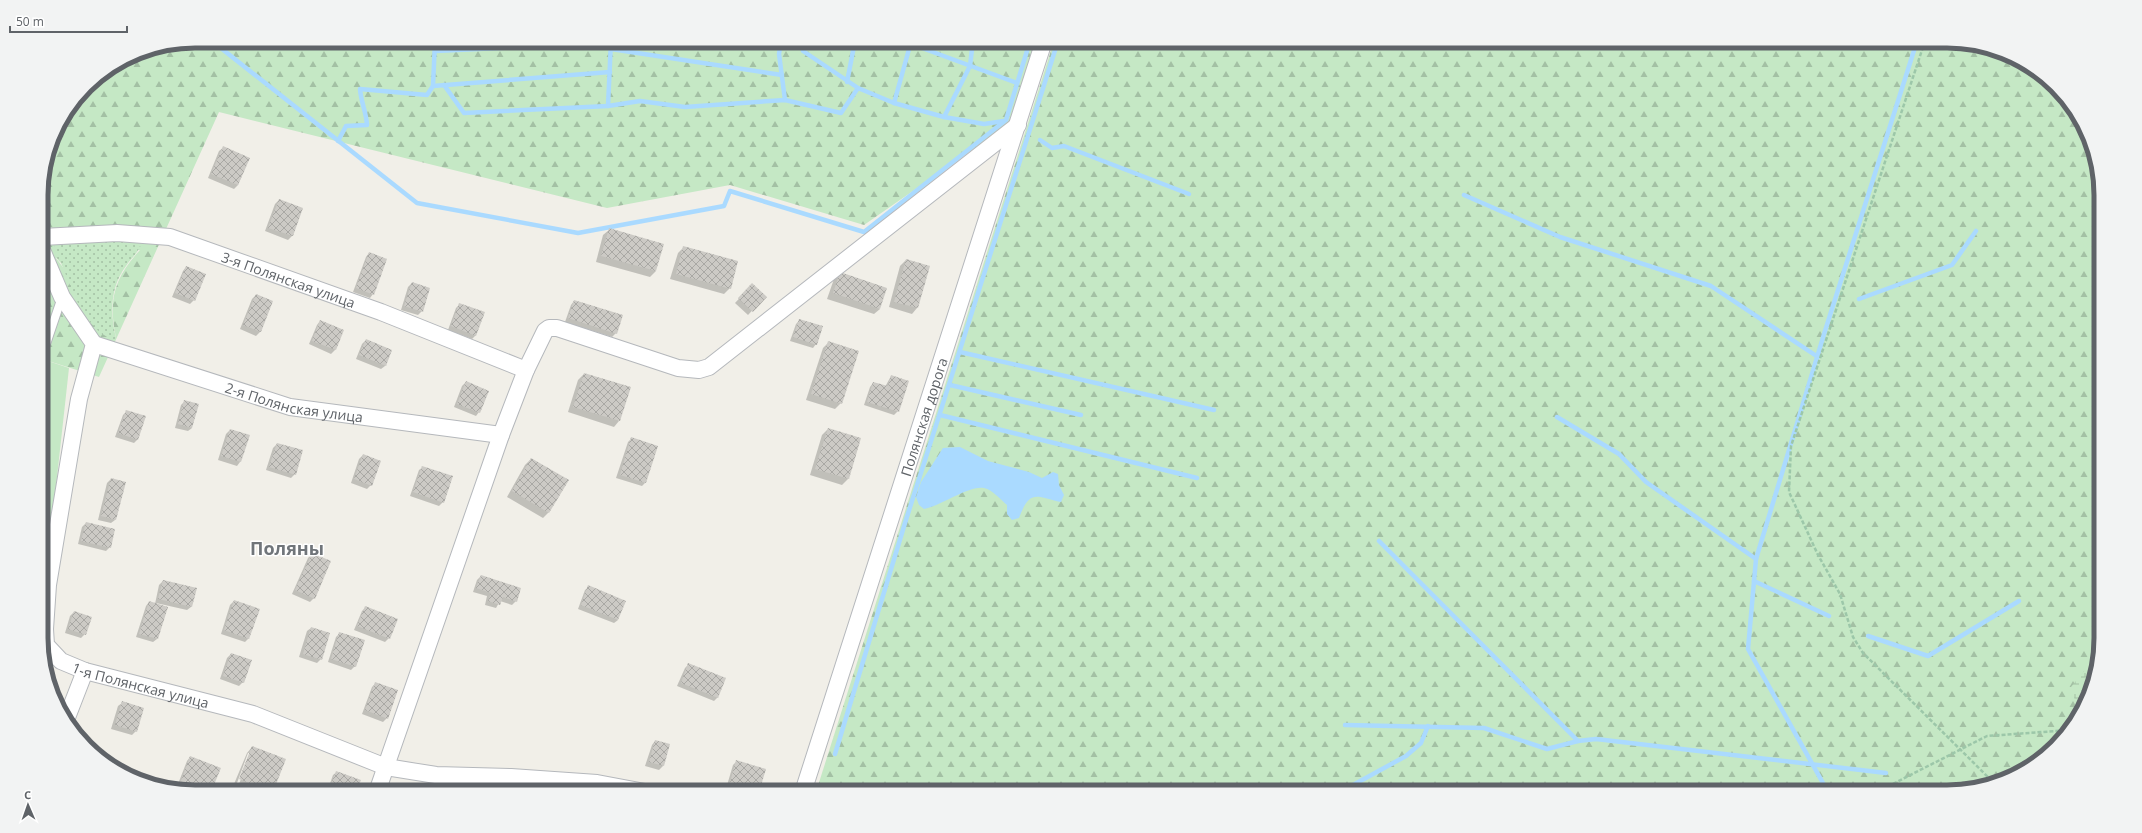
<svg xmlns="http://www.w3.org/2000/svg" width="2142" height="833" font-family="'Open Sans',sans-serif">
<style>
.grass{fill:#c5e8c5}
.forest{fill:url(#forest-firs);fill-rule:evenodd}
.wetland{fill:url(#wetland-marsh)}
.park{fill:url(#park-dots)}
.water{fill:#aadaff}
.shadow{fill:#0003;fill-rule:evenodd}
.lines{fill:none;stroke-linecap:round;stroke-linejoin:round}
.stream{stroke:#aadaff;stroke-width:4.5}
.building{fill:url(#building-cross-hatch)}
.lane-casing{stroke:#b5b8bc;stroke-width:10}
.street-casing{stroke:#b5b8bc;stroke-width:18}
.path{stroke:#9cc7a9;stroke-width:2.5;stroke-dasharray:4 2;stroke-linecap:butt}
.lane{stroke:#fff;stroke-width:8}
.street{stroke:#fff;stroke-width:16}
.labels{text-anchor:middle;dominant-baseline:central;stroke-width:3;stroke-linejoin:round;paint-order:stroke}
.street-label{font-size:14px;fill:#5f6368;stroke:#fff}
.district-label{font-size:18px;font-weight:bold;fill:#70757a;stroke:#fff}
.rim{fill:none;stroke:#5f6368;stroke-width:5}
</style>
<defs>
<pattern id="forest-firs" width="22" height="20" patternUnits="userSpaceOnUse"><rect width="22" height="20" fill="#c5e8c5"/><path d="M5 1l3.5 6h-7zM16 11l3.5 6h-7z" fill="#a3c0a4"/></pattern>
<pattern id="wetland-marsh" width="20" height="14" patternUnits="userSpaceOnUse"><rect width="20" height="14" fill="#c5e8c5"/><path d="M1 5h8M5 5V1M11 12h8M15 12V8" fill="none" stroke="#a3c0a4"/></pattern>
<pattern id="park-dots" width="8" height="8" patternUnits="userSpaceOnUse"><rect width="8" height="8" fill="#c5e8c5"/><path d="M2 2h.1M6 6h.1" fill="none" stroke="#a3c0a4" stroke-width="1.8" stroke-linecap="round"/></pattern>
<pattern id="building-cross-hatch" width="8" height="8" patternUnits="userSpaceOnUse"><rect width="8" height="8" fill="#cccac5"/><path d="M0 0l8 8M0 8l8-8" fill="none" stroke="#a9a8a4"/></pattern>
</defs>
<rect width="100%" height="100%" fill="#f1efe8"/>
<path class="grass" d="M42,359L69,368L44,595Z"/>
<g class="forest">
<path d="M195,41H1038L1012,122L864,225L730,185L607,208L219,112L99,377L42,359L41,185L57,127L93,79L137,53ZM140,250C114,278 108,300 116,338L56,258Z"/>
<path d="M1054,41H1947L1996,49L2033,67L2063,94L2085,127L2100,175L2101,638L2093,687L2069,731L2040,760L1996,784L1956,792H816Z"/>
</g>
<path class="wetland" d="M2098,654L2093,687L2079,714L2071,687Z"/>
<path class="park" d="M133,239L141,242C139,253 132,257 126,266C110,287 110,314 116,338L113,340C83,327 73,291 61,263C55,257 54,253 55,245L61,242Z"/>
<path class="water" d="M960,447L988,461L1029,472L1042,478L1053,472L1058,474L1059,485L1064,495L1061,502C1035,496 1030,489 1019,518L1012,520L1007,514V505C1001,500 993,490 984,488C969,485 941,506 924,509L919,505L916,497L921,482L943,448Z"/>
<g class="shadow">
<path d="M223,148L249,158L238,185L234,189L208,178L219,151Z"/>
<path d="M279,200L302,209L292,236L288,240L265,231L275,204Z"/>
<path d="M609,230L656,271L650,277L596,262L603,235Z"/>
<path d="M684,247L730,288L724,294L670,279L678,253Z"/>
<path d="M369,253L373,294L370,298L353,292L366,257Z"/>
<path d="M906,260L917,308L912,314L889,307L900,266Z"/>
<path d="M186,267L194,300L190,304L172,297L183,271Z"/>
<path d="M840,273L880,309L874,314L827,299L834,279Z"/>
<path d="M412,283L422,311L418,315L401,310L408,287Z"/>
<path d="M752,285L765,297L748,315L735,303Z"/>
<path d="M256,295L272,302L260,332L256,336L240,329L252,299Z"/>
<path d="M574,301L616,333L612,337L565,322L571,305Z"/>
<path d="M460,304L476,335L472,339L448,330L456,308Z"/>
<path d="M800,320L816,344L813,348L790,341L796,324Z"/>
<path d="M320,321L343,330L335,350L331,354L309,344L317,325Z"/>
<path d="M366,340L391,350L385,366L381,369L356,359L362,344Z"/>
<path d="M829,342L841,403L835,409L806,400L823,348Z"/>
<path d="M584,374L619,421L614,427L568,412L578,380Z"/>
<path d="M891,376L898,411L894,415L864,405L870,387L873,383L885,387Z"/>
<path d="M466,382L479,412L476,416L454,407L462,386Z"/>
<path d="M185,401L192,428L188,431L175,428L181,405Z"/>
<path d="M127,411L138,439L134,443L115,437L123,415Z"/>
<path d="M828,429L860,439L848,479L842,485L810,475L822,435Z"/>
<path d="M230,430L249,436L240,462L237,466L218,460L226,434Z"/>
<path d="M632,438L645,483L642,486L616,478L628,442Z"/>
<path d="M277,444L295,474L291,478L266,470L273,448Z"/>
<path d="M363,455L371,485L367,489L351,483L359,459Z"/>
<path d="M531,459L549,512L543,518L507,497L525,465Z"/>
<path d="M423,467L443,502L439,506L410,496L419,470Z"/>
<path d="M111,479L115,520L111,523L98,520L107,483Z"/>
<path d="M86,523L110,547L106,551L78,544L82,527Z"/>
<path d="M312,554L314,598L310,602L292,594L308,558Z"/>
<path d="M481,576L516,601L512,605L500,601L496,608L485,605L487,596L473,592L477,580Z"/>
<path d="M163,581L191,607L187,610L156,603V604L166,608L157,639L153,642L136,637L146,606L149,602L155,604L159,585Z"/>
<path d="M589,587L618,620L614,623L578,609L585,590Z"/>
<path d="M234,601L249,638L245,642L221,634L230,605Z"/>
<path d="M366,607L389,638L385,642L354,630L362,611Z"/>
<path d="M74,612L85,634L81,638L65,633L70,616Z"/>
<path d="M311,628L321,659L317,663L299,657L307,631Z"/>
<path d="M340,633L355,666L351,670L328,662L336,637Z"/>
<path d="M231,654L243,682L239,686L220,679L227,658Z"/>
<path d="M689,664L718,697L714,701L677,686L685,668Z"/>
<path d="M376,683L387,718L383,722L362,714L372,687Z"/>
<path d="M122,703L136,731L132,735L111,729L118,706Z"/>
<path d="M655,741L669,745L663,766L659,770L645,766L652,745Z"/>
<path d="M252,747L272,791L271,792H254L234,784L247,753ZM248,753H251L239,784L237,783Z"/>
<path d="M190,757L219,769L210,792H197L178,784L187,761Z"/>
<path d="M737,761L758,792H725L733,765Z"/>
<path d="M337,772L355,792H327L333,775Z"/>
</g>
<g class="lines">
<g class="stream">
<path d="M212,41L417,203L578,233L724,206L730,191L864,232L1006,120L1030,41"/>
<path d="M611,41L608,106L640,101L685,107L785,100L841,113L858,88"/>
<path d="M781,41L779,54L785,100"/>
<path d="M803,41V51L858,88L894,103L944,117L984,124L1004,121"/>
<path d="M903,41L1017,83"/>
<path d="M611,49L782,75"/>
<path d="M436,51L611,43"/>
<path d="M847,82L855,41"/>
<path d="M444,85L464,113L608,106"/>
<path d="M433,86L610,72"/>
<path d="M894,103L911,42"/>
<path d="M944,117L970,66L973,41"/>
<path d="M1040,140L1052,148L1064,146L1189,194"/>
<path d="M338,141L346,126L367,125C366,111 361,102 360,89L427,95L433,86L435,41"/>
<path d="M1464,195L1560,237L1711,286L1818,357"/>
<path d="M1859,299L1952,265L1976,231"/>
<path d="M960,352L1214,410"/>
<path d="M950,385L1081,415"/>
<path d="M940,415L1197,478"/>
<path d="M1557,417L1619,454L1646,482L1756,559"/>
<path d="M1379,541L1578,741L1596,739L1886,773"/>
<path d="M1754,581L1829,616"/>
<path d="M1868,636L1928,656L2019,601"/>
<path d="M1345,725L1484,728L1547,749L1578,741"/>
<path d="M835,754L905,523L1058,41"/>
<path d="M2003,777L2014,774"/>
<path d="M1353,785L1406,756L1421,743L1428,726"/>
<path d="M1828,792L1748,649L1756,559L1825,331L1917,41"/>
</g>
</g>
<g class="building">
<path d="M223,146L250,158L238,185L211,174Z"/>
<path d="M279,199L303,208L293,236L268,228Z"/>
<path d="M609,228L664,244L656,271L601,256Z"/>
<path d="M683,246L738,261L731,289L676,274Z"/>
<path d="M369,252L387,259L374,295L356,288Z"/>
<path d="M906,259L930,266L918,308L894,302Z"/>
<path d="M186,266L206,274L195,301L175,293Z"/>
<path d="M840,272L887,288L880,309L833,293Z"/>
<path d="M412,282L430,288L423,312L404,306Z"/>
<path d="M752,283L767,297L753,312L738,298Z"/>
<path d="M256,294L273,301L261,332L243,325Z"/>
<path d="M574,300L623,315L617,334L568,318Z"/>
<path d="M459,303L485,312L476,336L451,326Z"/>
<path d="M799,319L823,326L817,345L793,337Z"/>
<path d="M320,320L344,330L336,350L312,341Z"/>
<path d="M366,339L392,350L386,366L359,355Z"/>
<path d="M828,341L859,351L842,404L811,394Z"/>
<path d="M584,373L631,387L620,421L573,407Z"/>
<path d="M891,375L909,381L899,412L867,402L873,382L888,386Z"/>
<path d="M466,381L489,391L480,413L457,404Z"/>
<path d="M184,400L199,404L192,428L178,424Z"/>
<path d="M126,410L146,416L138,440L118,433Z"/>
<path d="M828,428L861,438L849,479L815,469Z"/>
<path d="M230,429L250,435L241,462L221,456Z"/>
<path d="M631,437L658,446L646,483L620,475Z"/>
<path d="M277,443L303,450L296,475L269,467Z"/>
<path d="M363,454L381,461L372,486L354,479Z"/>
<path d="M531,458L569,480L549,513L512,491Z"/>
<path d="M422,466L453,476L444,503L413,492Z"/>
<path d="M111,478L126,482L116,520L101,516Z"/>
<path d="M86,522L115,529L111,548L81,541Z"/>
<path d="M312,553L331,561L315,599L295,590Z"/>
<path d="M481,575L521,588L517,602L503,597L500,605L488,601L491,593L476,588Z"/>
<path d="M163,580L197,588L192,607L158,599Z"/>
<path d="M588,585L626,601L618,620L581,605Z"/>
<path d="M234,600L260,609L249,639L224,630Z"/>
<path d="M149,601L168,607L158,639L139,634Z"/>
<path d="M365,606L398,619L390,639L357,626Z"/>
<path d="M74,611L92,617L86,635L68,629Z"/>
<path d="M311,627L330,633L322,660L303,654Z"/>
<path d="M339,632L365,640L356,667L331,659Z"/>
<path d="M231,653L252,660L244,683L223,676Z"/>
<path d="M688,663L726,678L718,698L681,683Z"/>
<path d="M375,682L398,690L388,719L365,710Z"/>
<path d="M122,701L144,708L137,732L115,725Z"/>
<path d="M655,740L670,744L664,766L649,762Z"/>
<path d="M252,746L286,759L273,792L239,779Z"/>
<path d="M190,756L221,768L211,792L181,781Z"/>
<path d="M736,760L766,769L759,792H736L728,790Z"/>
<path d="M121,771L136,776L135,778Z"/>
<path d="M336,771L361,780L356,792H328Z"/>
</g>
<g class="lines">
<defs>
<path id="lane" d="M42,356L62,297"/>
<g id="street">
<path id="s1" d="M42,237L117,233L170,237L381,312L526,370"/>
<path id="s2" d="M42,250L62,297L94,344L79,399L48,585L45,629L46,645L61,661L85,671L253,714L386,767L436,775L511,777L597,783L645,792"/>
<path id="s3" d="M94,344L290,407L501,435"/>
<path d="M66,720L85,671"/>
<path d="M377,792L501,435L526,370L545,331L549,328H557L678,368L699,370L709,367L1018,125"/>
<path id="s4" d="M803,792L1044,41"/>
</g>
</defs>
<use href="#lane" class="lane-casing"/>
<use href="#street" class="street-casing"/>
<g class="path">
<path d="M1925,41L1791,446L1789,492L1818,555L1840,594L1853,637L1863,653L1995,784"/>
<path d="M1877,792L1987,736L2070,730"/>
</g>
<use href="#lane" class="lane"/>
<use href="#street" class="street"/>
</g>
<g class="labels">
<g class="street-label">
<text stroke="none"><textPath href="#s1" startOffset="254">3-я Полянская улица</textPath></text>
<text stroke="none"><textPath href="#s3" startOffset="209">2-я Полянская улица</textPath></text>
<text stroke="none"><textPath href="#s4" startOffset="394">Полянская дорога</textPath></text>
<text stroke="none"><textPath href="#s2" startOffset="519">1-я Полянская улица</textPath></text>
</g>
<g class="district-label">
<text x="287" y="548">Поляны</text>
</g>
</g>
<path d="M0 0H2142V833H0ZM195 48H1947A147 147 0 0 1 2094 195V638A147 147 0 0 1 1947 785H195A147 147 0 0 1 48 638V195A147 147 0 0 1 195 48Z" fill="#f2f3f3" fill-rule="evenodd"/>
<path class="rim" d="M195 48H1947A147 147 0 0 1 2094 195V638A147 147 0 0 1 1947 785H195A147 147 0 0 1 48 638V195A147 147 0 0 1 195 48Z"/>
<g transform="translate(28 805) rotate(358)" stroke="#ffffff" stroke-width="3" paint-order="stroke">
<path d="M0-3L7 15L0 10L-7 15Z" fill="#5f6368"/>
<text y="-6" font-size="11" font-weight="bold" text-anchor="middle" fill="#5f6368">С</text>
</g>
<path d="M10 26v6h117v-6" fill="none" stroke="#5f6368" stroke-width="2"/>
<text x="16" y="26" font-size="12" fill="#5f6368" stroke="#ffffff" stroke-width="3" paint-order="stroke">50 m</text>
</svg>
